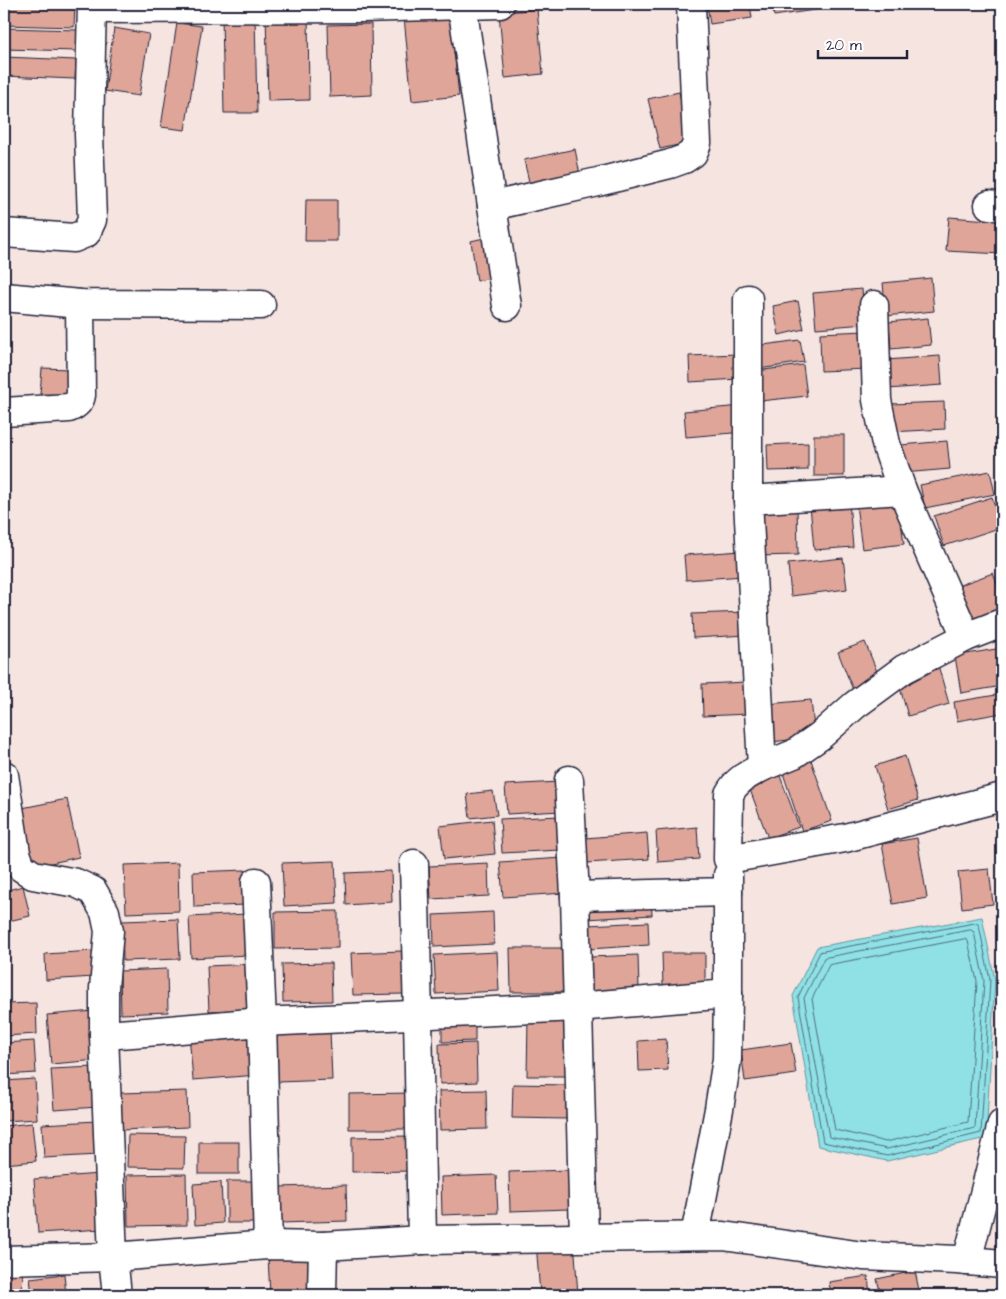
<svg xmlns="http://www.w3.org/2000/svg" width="1006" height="1299" font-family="'Architects Daughter',sans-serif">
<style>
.water{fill:#8fe1e5;stroke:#6395a1}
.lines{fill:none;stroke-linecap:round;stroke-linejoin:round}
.shore{stroke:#4e6e7f;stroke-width:1}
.building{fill:#dea598;stroke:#22223b}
.street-casing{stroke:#22223b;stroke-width:31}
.secondary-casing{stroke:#22223b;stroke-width:31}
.street{stroke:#fff;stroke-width:28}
.secondary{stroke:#fff;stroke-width:28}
</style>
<rect width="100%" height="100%" fill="#f5e4e0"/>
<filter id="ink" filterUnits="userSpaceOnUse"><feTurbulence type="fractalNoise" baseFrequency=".02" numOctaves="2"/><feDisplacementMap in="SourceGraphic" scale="10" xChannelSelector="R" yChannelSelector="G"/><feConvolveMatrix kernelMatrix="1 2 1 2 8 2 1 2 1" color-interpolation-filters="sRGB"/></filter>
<g filter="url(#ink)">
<path class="water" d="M982,917L995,980L986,1138L887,1161L818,1146L793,996L817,947Z"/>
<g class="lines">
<g class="shore">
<path d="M976,923L979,925L990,980L981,1133L887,1156L823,1142L798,997L820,952Z"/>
<path d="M971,930L974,932L984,981L975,1128L887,1149L829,1137L804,998L824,958Z"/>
<path d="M965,939L968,941L977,981L968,1122L886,1142L835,1130L812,999L829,965Z"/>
</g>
</g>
<g class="building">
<path d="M4,4L75,5L74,27L4,25Z"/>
<path d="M707,4H750L752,18L710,24Z"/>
<path d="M772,4H820L821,9L774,16Z"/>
<path d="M537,9L543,74L505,78L499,13Z"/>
<path d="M308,11L309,100L268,101L266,12Z"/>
<path d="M450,12L459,96L412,101L404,17Z"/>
<path d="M255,15L257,113H224L222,16Z"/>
<path d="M177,23L202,26L185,130L161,127Z"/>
<path d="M371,24L372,95L330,97L328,25Z"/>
<path d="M4,28L78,30L77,51L4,49Z"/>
<path d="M114,28L149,34L139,96L105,91Z"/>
<path d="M4,57L76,60L75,79L4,76Z"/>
<path d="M679,92L691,142L660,149L648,99Z"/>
<path d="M575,149L580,175L530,186L524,160Z"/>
<path d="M306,200H337V241H305Z"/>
<path d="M949,217L1002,221V254L946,251Z"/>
<path d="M488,237L495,277L477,281L471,241Z"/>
<path d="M931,278L934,311L886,316L883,283Z"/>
<path d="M862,289L865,324L816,328L813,293Z"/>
<path d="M798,301L804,329L779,335L773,306Z"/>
<path d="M928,318L931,345L891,349L889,322Z"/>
<path d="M865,331L867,369L821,371L820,333Z"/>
<path d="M800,340L804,362L759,369L756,346Z"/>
<path d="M737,354L738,379L690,382L689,356Z"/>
<path d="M940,356L942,385L888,389L886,360Z"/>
<path d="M803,365L807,396L760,401L756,371Z"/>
<path d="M42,368L70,369L69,395L40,394Z"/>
<path d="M944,402L945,429L891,432L890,404Z"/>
<path d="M742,406L744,432L686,437L684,411Z"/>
<rect x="814" y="435" width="30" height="41"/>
<path d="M947,441L950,469L903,473L901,445Z"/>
<path d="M808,443V470L768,471L767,445Z"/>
<path d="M990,471L995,494L925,508L920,485Z"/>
<path d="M992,497L1002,527L944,546L934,516Z"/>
<path d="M898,499L904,544L862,549L856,505Z"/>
<path d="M849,502L853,547L814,550L810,505Z"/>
<path d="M797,505L798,555L756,556L754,506Z"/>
<path d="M742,551L744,576L686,580L684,555Z"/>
<path d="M843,558L847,589L791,596L788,564Z"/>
<path d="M993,573L1002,597V614L975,625L960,585Z"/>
<path d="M746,612L747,635L693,638L692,614Z"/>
<path d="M865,642L880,679L853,690L838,652Z"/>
<path d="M1002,648V686L961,693L955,656Z"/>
<path d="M938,665L949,704L908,716L897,677Z"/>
<path d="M748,682L749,714L703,716L702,684Z"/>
<path d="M1002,694V713L957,721L954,702Z"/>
<path d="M811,700L815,737L771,742L767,704Z"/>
<path d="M905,756L918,800L888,809L875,766Z"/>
<path d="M811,760L832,821L802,831L782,770Z"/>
<path d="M777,768L799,827L768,838L746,779Z"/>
<path d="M559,782L561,811L507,814L505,785Z"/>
<path d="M493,791L497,815L470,818L467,794Z"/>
<path d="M67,799L79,857L28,868L17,809Z"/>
<path d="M560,816L561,850L502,853L500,819Z"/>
<path d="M492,820L495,854L444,859L440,826Z"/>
<path d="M697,827L699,859L658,862L656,831Z"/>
<path d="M647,833L649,859L587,863L585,838Z"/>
<path d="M917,838L927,898L893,904L882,844Z"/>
<path d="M563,858L565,893L503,897L500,862Z"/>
<path d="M335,861L337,903L284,906L282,863Z"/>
<path d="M178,863L179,911L126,913L124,865Z"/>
<path d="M488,863L489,896L431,899L429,866Z"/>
<path d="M989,869L993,904L962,908L958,872Z"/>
<path d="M245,870L246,905L194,907L193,872Z"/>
<path d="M391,871L392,902L346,905L345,873Z"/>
<path d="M23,886L30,916L4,922V891Z"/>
<path d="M651,896L652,915L587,919L585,901Z"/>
<path d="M338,911V948L275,949V912Z"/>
<path d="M493,912L494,944L434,947L433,915Z"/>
<path d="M246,914L248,955L191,958L189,917Z"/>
<path d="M178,919L180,959L123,961L122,921Z"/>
<path d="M648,922L649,945L589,949L588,925Z"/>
<path d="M510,948H567L568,992H511Z"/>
<path d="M93,951L94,977L46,980L45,954Z"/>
<path d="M402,951L404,994L353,995L351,953Z"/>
<path d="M497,952L499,991L436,994L434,955Z"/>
<path d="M662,953H705V987H663Z"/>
<path d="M638,955L639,990L592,992L590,957Z"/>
<path d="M331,963L332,1001L283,1002L282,964Z"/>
<path d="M254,964L255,1010L209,1011L207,966Z"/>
<path d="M167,969L168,1012L121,1014L120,971Z"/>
<path d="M36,1003L37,1034L4,1036V1004Z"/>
<path d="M94,1011L98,1060L51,1064L47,1015Z"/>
<path d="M528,1019H570L569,1076H527Z"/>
<path d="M475,1025V1041L442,1042V1026Z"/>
<path d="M254,1029L258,1075L193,1080L189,1034Z"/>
<path d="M330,1030L332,1080L278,1082L276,1032Z"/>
<path d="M666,1039L668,1070L639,1071L638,1041Z"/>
<path d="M34,1041L36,1073L4,1075V1043Z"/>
<path d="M476,1043L477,1082L440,1084L439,1044Z"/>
<path d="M791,1043L796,1074L745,1081L741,1050Z"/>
<path d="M95,1067L98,1107L54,1110L51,1069Z"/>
<path d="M35,1079L37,1119L4,1121V1081Z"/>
<path d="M513,1084L567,1085L566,1119L512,1118Z"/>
<path d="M486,1090L487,1129L440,1130L439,1091Z"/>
<path d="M187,1091L188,1127L121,1130L120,1093Z"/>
<path d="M413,1093V1129H349V1094Z"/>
<path d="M97,1121L98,1155L44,1158L42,1124Z"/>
<path d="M32,1123L36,1161L4,1164V1126Z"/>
<path d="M128,1135L185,1136L184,1168L127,1167Z"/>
<path d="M411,1136L412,1171L352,1172V1137Z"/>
<rect x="199" y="1142" width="40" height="32"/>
<path d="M568,1170L569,1209L510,1211L509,1172Z"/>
<path d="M99,1174L103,1229L38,1233L34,1179Z"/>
<path d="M186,1174L187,1225L128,1226L127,1175Z"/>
<path d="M496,1175L498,1213L442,1215L441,1177Z"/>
<rect x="227" y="1181" width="30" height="42"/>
<path d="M221,1182L223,1223L195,1225L193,1184Z"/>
<path d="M346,1185L347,1221L280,1223L279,1187Z"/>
<path d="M574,1240L578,1295H540L536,1242Z"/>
<path d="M309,1255L311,1295H270L268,1257Z"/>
<path d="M4,1269L23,1270L22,1295H4Z"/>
<path d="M915,1271L920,1295H881L877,1279Z"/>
<path d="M64,1274L66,1295H32L30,1278Z"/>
<path d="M868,1276L870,1295H831L829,1282Z"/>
<path d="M821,1290V1295H794V1293Z"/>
</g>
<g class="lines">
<defs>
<g id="street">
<path d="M462,5L507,306"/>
<path d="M92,9L361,8L500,4"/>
<path d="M989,205L1002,207"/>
<path d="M492,206L598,182L670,164L684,159L693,153L697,143L691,4"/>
<path d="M4,233L74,238L86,233L92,220L89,134L92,4"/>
<path d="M4,297L80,304L261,305"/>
<path d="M748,299V500"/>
<path d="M874,305L877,400L886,444L902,490L966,637"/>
<path d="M4,412L69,408C76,405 80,402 81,395L80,304"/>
<path d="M902,490L748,500L762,767C748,775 737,779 729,794L728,859L845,838L1002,797"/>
<path d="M762,767L794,754L820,736L855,705L904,669L966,637L1002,623"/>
<path d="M569,780L575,896L584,1237"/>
<path d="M414,864L418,1015L422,1240"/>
<path d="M256,882L262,1022L268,1245"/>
<path d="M575,896L728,892V875"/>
<path d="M104,1035L146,1032L262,1022L577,1007L728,994"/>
<path d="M695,1236L719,1109L727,1059L728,994V892"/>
<path d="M113,1257L117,1295"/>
<path d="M967,1261L1002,1124"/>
<path d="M322,1295L323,1246"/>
</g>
<g id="secondary">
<path d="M4,775L16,853L21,867L33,875L76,883L93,891L105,912L109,931L104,988V1035L113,1257L268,1245L323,1246L422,1240L723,1236L863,1256L957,1260L1002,1264"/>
<path d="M4,1260L113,1257"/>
</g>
</defs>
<use href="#street" class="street-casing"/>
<use href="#secondary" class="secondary-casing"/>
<use href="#street" class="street"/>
<use href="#secondary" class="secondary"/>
</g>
</g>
<rect width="1006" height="1299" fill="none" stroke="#fff" stroke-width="20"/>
<rect x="10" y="10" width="986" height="1279" fill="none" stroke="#22223b" stroke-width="2" filter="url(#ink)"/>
<path d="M818 50v8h89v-8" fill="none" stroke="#22223b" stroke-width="2.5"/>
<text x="826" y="50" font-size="15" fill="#22223b" stroke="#ffffff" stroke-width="4" paint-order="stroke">20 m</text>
</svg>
